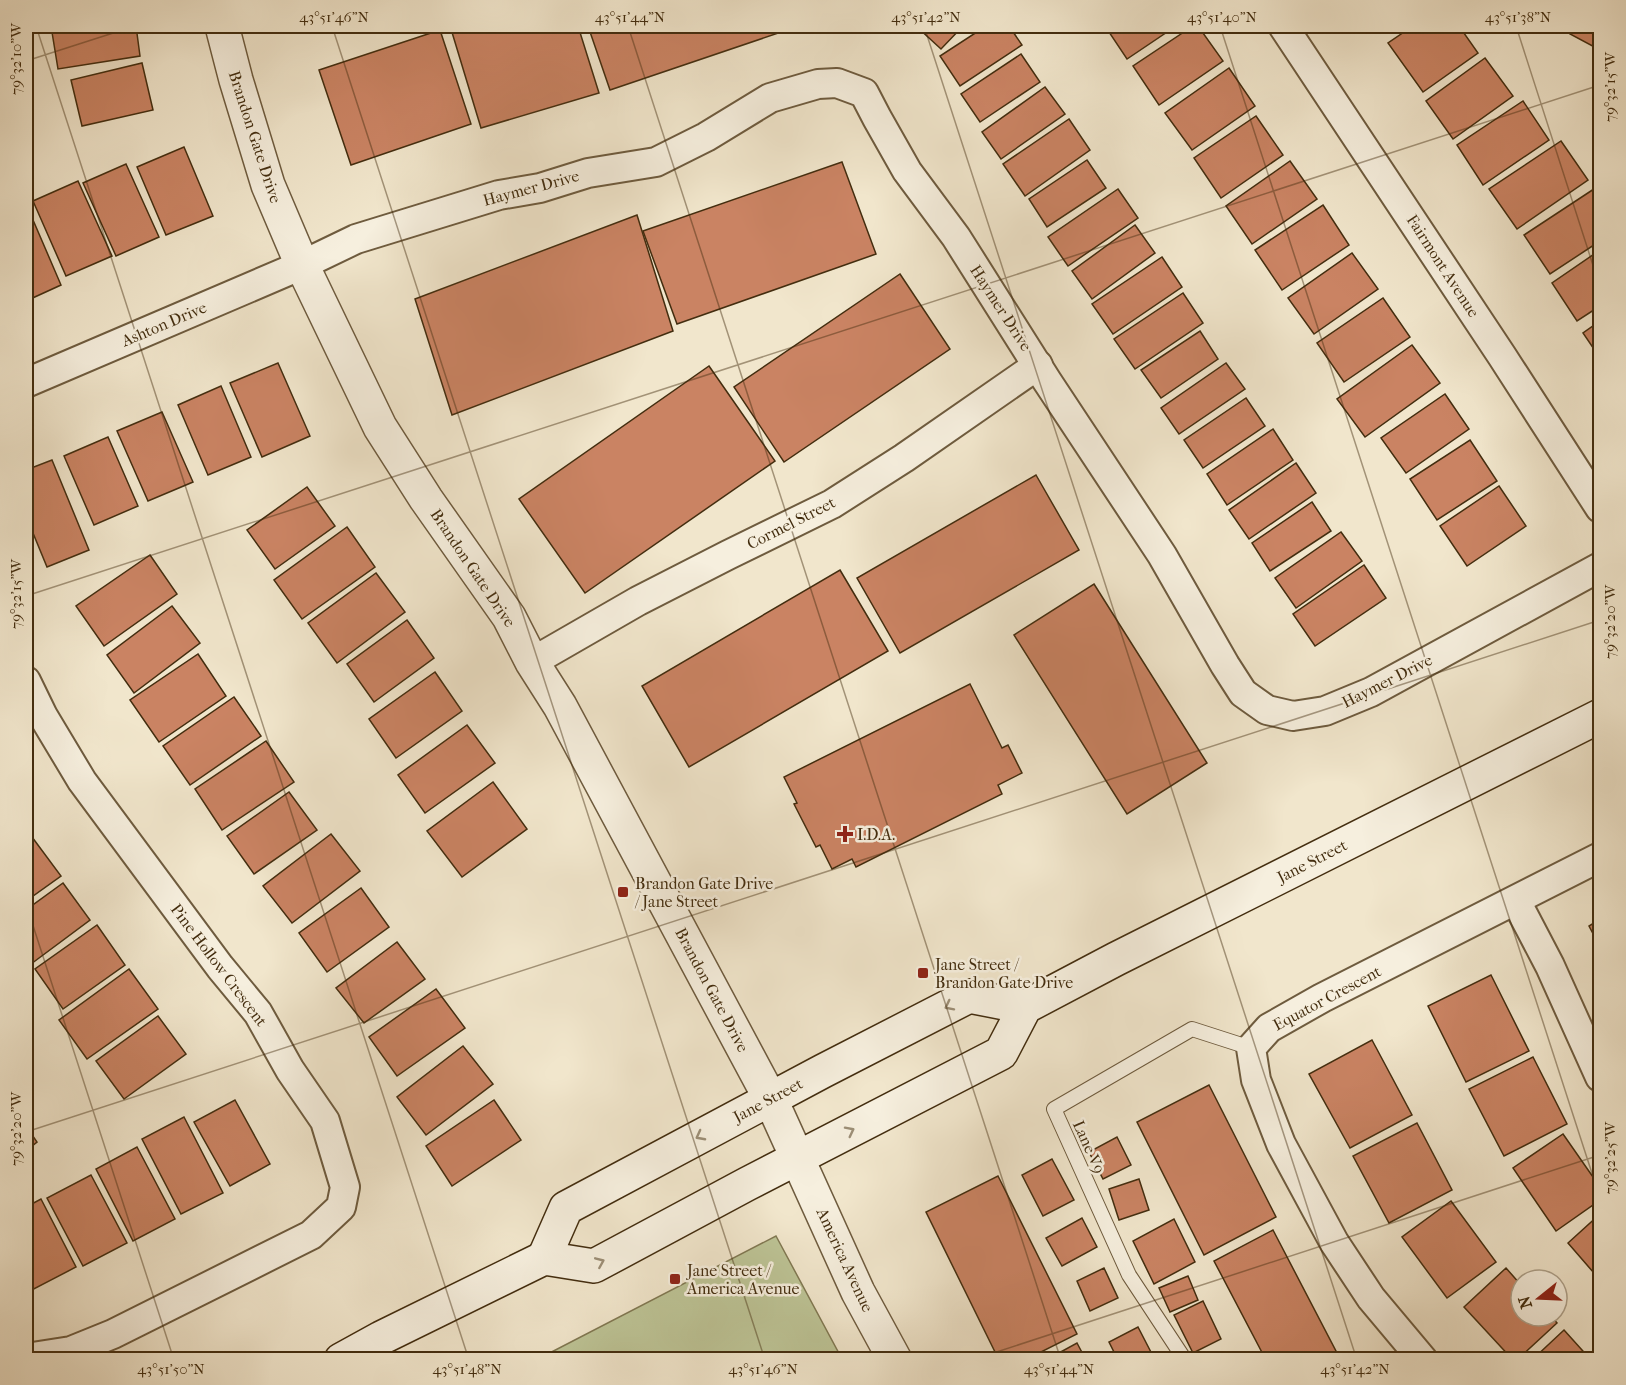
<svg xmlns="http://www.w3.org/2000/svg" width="1626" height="1385" font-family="'IM FELL French Canon',serif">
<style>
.green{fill:#bdc496;stroke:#807852;stroke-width:1.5}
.building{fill:#ca8363;stroke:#432d0f;stroke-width:1.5}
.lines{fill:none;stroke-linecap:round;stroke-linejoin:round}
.service-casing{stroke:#6e5b3e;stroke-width:16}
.minor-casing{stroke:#6e5b3e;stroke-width:32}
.tertiary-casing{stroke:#6e5b3e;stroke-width:36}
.secondary-casing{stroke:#432d0f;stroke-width:36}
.service{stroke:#f6efde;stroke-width:14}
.minor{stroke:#f6efde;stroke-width:28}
.tertiary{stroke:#f6efde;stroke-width:33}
.secondary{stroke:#f6efde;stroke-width:33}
.oneway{stroke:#9c8e76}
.ticks{fill:none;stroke:#432d0f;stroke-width:1.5;stroke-opacity:0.45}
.poi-dot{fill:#8f2418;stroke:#f6efde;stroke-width:2}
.labels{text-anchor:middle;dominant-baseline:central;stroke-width:5;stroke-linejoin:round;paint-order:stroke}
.street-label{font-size:16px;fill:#432d0f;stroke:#f6efde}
.poi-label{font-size:16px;fill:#432d0f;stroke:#f6efde;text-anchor:start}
.neatline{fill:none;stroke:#432d0f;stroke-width:2}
.ticks-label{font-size:15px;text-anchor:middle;fill:#432d0f}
</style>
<rect width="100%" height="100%" fill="#f1e6cc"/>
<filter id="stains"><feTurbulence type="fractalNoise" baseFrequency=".00333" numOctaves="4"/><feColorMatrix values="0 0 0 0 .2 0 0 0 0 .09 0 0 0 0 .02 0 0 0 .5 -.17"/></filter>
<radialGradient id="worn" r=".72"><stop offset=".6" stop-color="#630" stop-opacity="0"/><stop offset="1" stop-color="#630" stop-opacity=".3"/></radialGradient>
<path class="green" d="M776,1236L842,1359H538Z"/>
<g class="building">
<path d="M51,26H136L140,56L58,69Z"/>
<path d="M463,26H578L599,93L481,128L451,29Z"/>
<path d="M588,26H799L610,90Z"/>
<path d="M916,26H963L941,49Z"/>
<path d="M986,26H1009L1022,45L960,86L940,56Z"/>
<path d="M1105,26H1176L1127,59Z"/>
<path d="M1193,26H1198L1223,61L1159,105L1133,66Z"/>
<path d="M1378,26H1394L1383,33Z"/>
<path d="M1413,26H1459L1478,53L1423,92L1388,43Z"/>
<path d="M1574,26H1600V50L1570,34Z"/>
<path d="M440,30L471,124L351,165L319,70Z"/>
<path d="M1021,54L1040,82L980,122L961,94Z"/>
<path d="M1485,58L1513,96L1453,139L1426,101Z"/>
<path d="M142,63L153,110L82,126L71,80Z"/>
<path d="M1229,68L1255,106L1192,150L1165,113Z"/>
<path d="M1045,87L1065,114L1001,159L982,132Z"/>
<path d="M1523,101L1549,140L1483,185L1457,145Z"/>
<path d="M1256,116L1283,155L1221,198L1194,158Z"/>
<path d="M1069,119L1090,150L1025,196L1003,164Z"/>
<path d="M1561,141L1588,180L1517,229L1489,189Z"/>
<path d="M184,147L213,216L166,235L137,167Z"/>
<path d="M1087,160L1106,188L1047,227L1029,199Z"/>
<path d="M1290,161L1317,199L1252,244L1226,206Z"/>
<path d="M842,162L876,254L677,324L643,231Z"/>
<path d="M126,164L159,237L116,256L83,183Z"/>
<path d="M78,181L112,256L66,276L33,201Z"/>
<path d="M1600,185V241L1550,274L1524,235Z"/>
<path d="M1118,189L1138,218L1068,266L1048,237Z"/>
<path d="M1323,205L1349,245L1282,290L1255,250Z"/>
<path d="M27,206L61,285L26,301V207Z"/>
<path d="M637,215L673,331L452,415L415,299Z"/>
<path d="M1135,225L1155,253L1092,299L1072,271Z"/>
<path d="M1600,250V306L1577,321L1552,283Z"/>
<path d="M1352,253L1378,289L1314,334L1288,298Z"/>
<path d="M1162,257L1182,287L1113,334L1092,304Z"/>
<path d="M900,274L950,349L784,462L734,387Z"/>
<path d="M1183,293L1203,323L1135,369L1114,339Z"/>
<path d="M1383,298L1410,337L1344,382L1317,343Z"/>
<path d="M1600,321V358L1583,333Z"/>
<path d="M1200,331L1218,359L1161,398L1141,370Z"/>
<path d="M1412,345L1440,383L1365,437L1337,399Z"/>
<path d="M278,363L310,436L262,457L230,383Z"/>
<path d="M1226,363L1245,389L1179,434L1161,408Z"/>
<path d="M709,366L775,461L585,593L519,499Z"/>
<path d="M221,386L251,457L208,475L178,405Z"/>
<path d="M1445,394L1469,429L1406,473L1381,438Z"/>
<path d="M1246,398L1265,426L1203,468L1184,440Z"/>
<path d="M162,412L193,482L148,501L117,431Z"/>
<path d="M1273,429L1293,460L1227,505L1207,474Z"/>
<path d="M108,437L138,506L94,525L64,456Z"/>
<path d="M1470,440L1497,481L1437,520L1410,479Z"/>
<path d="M52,460L89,550L47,567L26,516V470Z"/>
<path d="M1296,463L1316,493L1249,539L1229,510Z"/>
<path d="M1036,475L1079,550L900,653L857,578Z"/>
<path d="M1499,486L1526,526L1467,566L1440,526Z"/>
<path d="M307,487L335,526L275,569L247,530Z"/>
<path d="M1312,502L1331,531L1270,571L1252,543Z"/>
<path d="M347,527L375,567L302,619L274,580Z"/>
<path d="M1341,532L1362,561L1296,608L1275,578Z"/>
<path d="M150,555L177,594L104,646L76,606Z"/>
<path d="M1364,565L1386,598L1315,646L1293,614Z"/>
<path d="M840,570L888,651L689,767L642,686Z"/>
<path d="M376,573L405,612L337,663L308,623Z"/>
<path d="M1094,584L1207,763L1127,814L1014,635Z"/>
<path d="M172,606L200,643L134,693L107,655Z"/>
<path d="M407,620L434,658L374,702L347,664Z"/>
<path d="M198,654L226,696L159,742L130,700Z"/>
<path d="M435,672L462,711L396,758L369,719Z"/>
<path d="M970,684L1002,748L1008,745L1022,773L998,785L1002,794L856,867L852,859L832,869L820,845L816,847L794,804L797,803L784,777Z"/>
<path d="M234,697L261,736L190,785L163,746Z"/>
<path d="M467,725L495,763L425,813L398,775Z"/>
<path d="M266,741L294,782L222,830L195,789Z"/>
<path d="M493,782L527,829L462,877L427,831Z"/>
<path d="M289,792L317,830L254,874L227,836Z"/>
<path d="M331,834L360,871L292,923L263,886Z"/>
<path d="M32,837L61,876L26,901V842Z"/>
<path d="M63,883L90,920L31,964L26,956V910Z"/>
<path d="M361,888L389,927L327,972L299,933Z"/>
<path d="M1600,919V947L1589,926Z"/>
<path d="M97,925L125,965L63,1009L35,969Z"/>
<path d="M397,942L425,979L364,1023L336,988Z"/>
<path d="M129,969L158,1009L87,1059L59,1020Z"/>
<path d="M1491,975L1529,1051L1466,1082L1428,1006Z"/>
<path d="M436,989L465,1028L397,1076L369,1037Z"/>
<path d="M158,1016L186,1054L124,1099L96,1061Z"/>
<path d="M1372,1040L1412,1115L1350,1148L1309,1074Z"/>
<path d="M463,1046L493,1084L426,1135L397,1097Z"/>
<path d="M1533,1057L1567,1124L1504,1156L1469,1089Z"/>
<path d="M1209,1085L1276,1217L1204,1255L1137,1122Z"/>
<path d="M235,1100L270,1164L230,1186L194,1122Z"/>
<path d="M494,1100L521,1140L452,1186L426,1146Z"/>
<path d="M184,1117L223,1193L181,1214L142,1139Z"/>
<path d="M1417,1123L1452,1190L1389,1223L1353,1156Z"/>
<path d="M26,1126L37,1142L26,1151Z"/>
<path d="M1563,1134L1600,1187V1200L1556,1231L1513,1168Z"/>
<path d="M1117,1137L1131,1165L1103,1179L1089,1152Z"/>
<path d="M137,1147L175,1219L133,1241L96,1169Z"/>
<path d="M1052,1159L1074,1200L1043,1216L1022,1175Z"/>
<path d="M91,1175L127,1243L83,1266L47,1198Z"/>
<path d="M998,1176L1077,1334L1025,1360H999L926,1212Z"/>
<path d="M1139,1179L1149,1210L1119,1220L1109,1189Z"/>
<path d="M41,1199L76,1267L28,1292L26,1287V1207Z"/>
<path d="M1451,1201L1496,1262L1447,1298L1402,1237Z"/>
<path d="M1600,1214V1280L1568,1243Z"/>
<path d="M1082,1218L1097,1247L1062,1266L1046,1238Z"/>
<path d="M1174,1219L1195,1262L1154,1284L1133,1241Z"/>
<path d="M1273,1230L1337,1353L1324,1360H1266L1214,1261Z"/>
<path d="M1104,1268L1118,1298L1090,1311L1077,1281Z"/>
<path d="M1506,1268L1521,1285V1316H1551L1557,1323L1517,1360H1513L1464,1307Z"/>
<path d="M1188,1276L1198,1300L1170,1312L1159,1288Z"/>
<path d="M1203,1301L1221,1339L1193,1353L1174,1315Z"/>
<path d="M1138,1327L1155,1360H1118L1109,1342Z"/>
<path d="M1564,1330L1591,1360H1532Z"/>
<path d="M1077,1343L1086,1360H1046Z"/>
</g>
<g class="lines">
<defs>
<path id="service" d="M1185,1360L1129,1275L1054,1109L1192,1029L1251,1048"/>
<g id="minor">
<path d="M1283,26L1502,356L1600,508"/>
<path d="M26,383L302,265L356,239L499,195L540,188L588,173L656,162L706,137L770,98L818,84L837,83L864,93L877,118L907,171L956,237L1047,381L1162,555L1225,665L1243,693L1267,710L1293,716L1325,711L1371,692L1600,567"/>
<path d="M532,662L638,601L728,555L832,504L904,458L1038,365"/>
<path d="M26,681L43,716L82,781L220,967L258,1013L290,1070L325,1121L345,1187L341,1207L311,1235L113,1334L71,1351L26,1358"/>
<path d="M1516,901L1550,966L1600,1077"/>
<path d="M1423,1360L1371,1298L1334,1242L1281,1144L1256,1080L1251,1048L1269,1028L1322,998L1600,857"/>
</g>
<path id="tertiary" d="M222,26L236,80L268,185L302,265L380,427L426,499L509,617L532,662L560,706L771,1100L858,1292L895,1360"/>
<g id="secondary">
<path d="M544,1258L566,1208L823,1071L969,996L1025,1007"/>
<path d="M341,1360L381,1338L544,1258L594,1266L747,1184L1001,1053L1025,1007L1116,959L1600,716"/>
</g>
</defs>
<use href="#service" class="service-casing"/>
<use href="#minor" class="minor-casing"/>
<use href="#tertiary" class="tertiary-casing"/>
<use href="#secondary" class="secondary-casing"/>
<use href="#service" class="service"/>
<use href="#minor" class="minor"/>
<use href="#tertiary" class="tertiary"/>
<use href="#secondary" class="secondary"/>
</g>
<defs><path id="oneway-chevron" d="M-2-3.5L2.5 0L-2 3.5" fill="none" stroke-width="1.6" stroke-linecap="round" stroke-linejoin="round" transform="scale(1.5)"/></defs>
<g class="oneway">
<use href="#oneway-chevron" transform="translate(949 1006) rotate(153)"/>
<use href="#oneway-chevron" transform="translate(850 1131) rotate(-27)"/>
<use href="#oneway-chevron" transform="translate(700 1136) rotate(152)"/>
<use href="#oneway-chevron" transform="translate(600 1262) rotate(-23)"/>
</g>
<path class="ticks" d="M36,26L469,1360M332,26L765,1360M628,26L1061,1360M924,26L1357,1360M1220,26L1600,1198M1516,26L1600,287M26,61L135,26M26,596L1600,85M26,904L174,1360M26,1132L1600,620M972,1360L1600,1155"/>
<g class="poi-dot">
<path d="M842 825h6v6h6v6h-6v6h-6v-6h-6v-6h6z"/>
<rect x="617" y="886" width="12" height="12" rx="3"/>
<rect x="917" y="967" width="12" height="12" rx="3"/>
<rect x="669" y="1273" width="12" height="12" rx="3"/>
</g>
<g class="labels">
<g class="street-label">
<text transform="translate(255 137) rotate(72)">Brandon Gate Drive</text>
<text transform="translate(531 188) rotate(-15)">Haymer Drive</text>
<text transform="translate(1443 266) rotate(57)">Fairmont Avenue</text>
<text transform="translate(1001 308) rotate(57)">Haymer Drive</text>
<text transform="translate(164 324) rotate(-23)">Ashton Drive</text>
<text transform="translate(791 523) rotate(-27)">Cormel Street</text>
<text transform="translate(473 568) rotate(56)">Brandon Gate Drive</text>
<text transform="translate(1387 681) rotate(-27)">Haymer Drive</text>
<text transform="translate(1312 861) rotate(-27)">Jane Street</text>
<text transform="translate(219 965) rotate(53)">Pine Hollow Crescent</text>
<text transform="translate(712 990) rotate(62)">Brandon Gate Drive</text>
<text transform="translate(1327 998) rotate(-28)">Equator Crescent</text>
<text transform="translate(768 1100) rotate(-28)">Jane Street</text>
<text transform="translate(1089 1147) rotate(66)">Lane V9</text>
<text transform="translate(845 1260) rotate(65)">America Avenue</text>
</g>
<g class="poi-label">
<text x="857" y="834">I.D.A.</text>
<text x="635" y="883">Brandon Gate Drive<tspan x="635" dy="18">/ Jane Street</tspan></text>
<text x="935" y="964">Jane Street /<tspan x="935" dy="18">Brandon Gate Drive</tspan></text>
<text x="687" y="1270">Jane Street /<tspan x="687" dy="18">America Avenue</tspan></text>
</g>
</g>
<rect width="1626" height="1385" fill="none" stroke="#f1e6cc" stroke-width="66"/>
<g transform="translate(1539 1298) rotate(252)"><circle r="28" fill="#f6efde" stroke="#aea18b" stroke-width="1.5"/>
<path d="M0-4.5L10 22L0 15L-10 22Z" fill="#8f2418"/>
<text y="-9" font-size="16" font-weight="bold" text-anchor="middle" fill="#432d0f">N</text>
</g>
<rect x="33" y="33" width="1560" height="1319" class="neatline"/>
<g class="ticks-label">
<text x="334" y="22">43°51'46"N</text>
<text x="630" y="22">43°51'44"N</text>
<text x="926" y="22">43°51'42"N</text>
<text x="1222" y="22">43°51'40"N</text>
<text x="1518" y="22">43°51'38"N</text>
<text transform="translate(16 59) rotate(-90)" y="5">79°32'10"W</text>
<text transform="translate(1610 87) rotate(-90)" y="5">79°32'15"W</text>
<text transform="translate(16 594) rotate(-90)" y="5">79°32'15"W</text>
<text transform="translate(1610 622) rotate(-90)" y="5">79°32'20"W</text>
<text transform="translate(16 1129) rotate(-90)" y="5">79°32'20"W</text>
<text transform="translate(1610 1158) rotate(-90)" y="5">79°32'25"W</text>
<text x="171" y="1374">43°51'50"N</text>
<text x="467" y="1374">43°51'48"N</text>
<text x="763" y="1374">43°51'46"N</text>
<text x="1059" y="1374">43°51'44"N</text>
<text x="1355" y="1374">43°51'42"N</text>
</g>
<rect width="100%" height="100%" filter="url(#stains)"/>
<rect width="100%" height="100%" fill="url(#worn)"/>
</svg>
